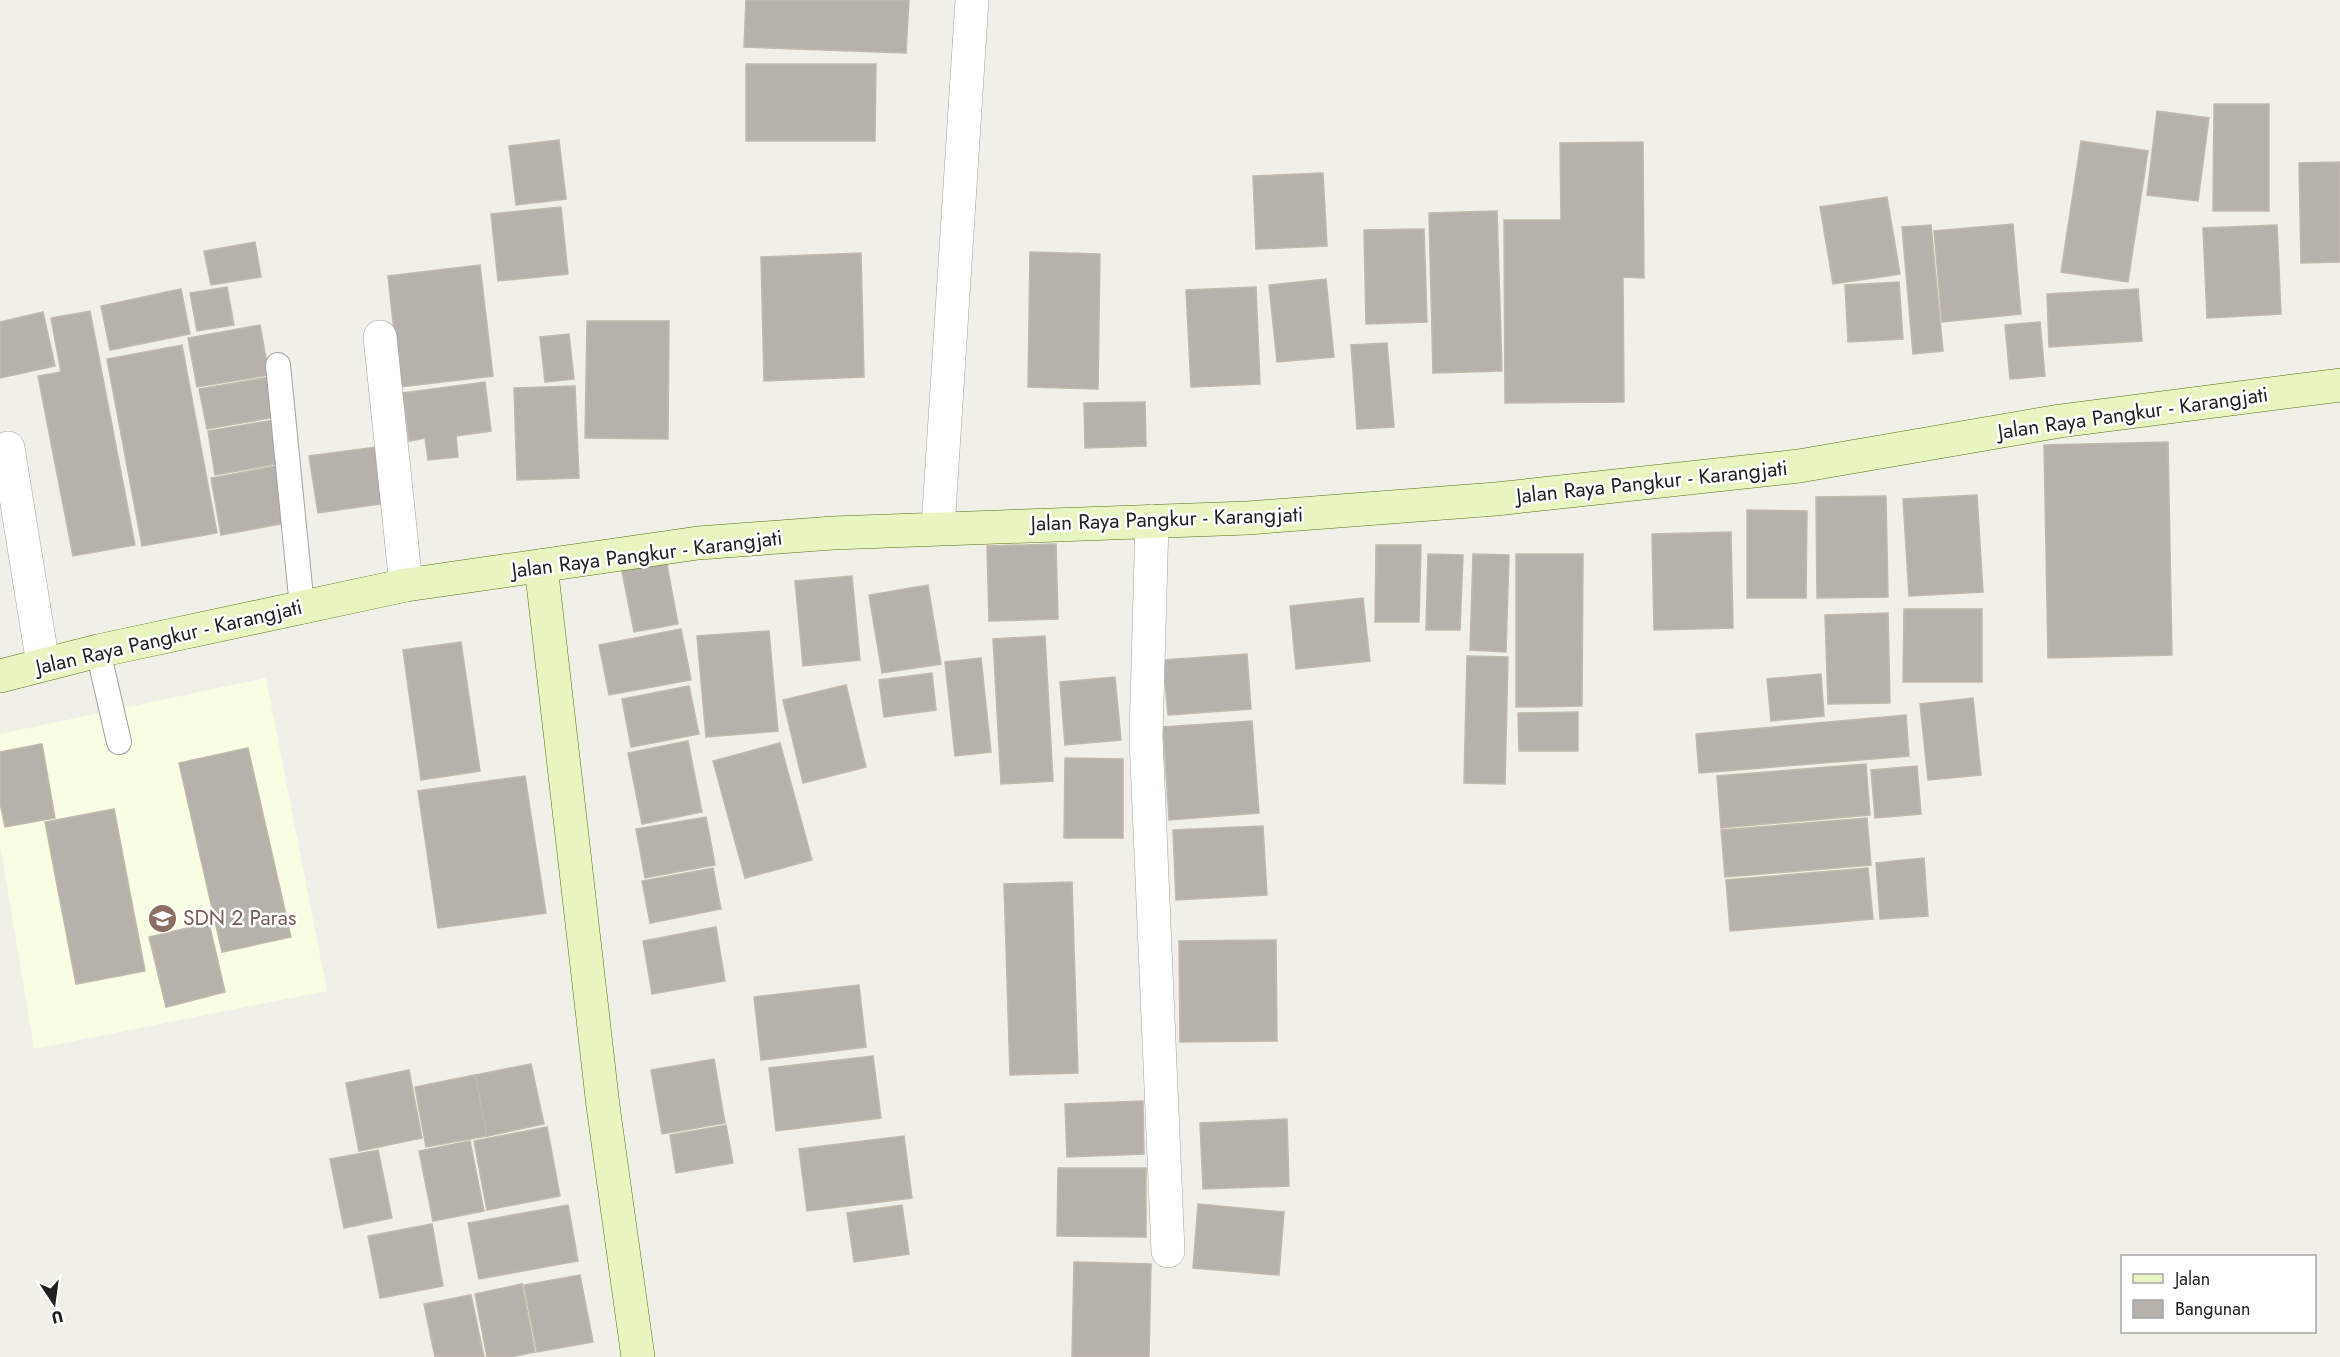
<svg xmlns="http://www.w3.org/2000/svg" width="2340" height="1357" font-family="Jost,sans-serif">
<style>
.education{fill:#f8fde4}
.building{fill:#b6b1aa;stroke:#c1b9ab;stroke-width:1.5}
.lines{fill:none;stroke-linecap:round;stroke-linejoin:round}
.lane-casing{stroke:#a2a2a2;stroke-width:26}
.street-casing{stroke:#a2a2a2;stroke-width:34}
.secondary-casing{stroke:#55720d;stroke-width:34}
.lane{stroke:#fff;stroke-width:24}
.street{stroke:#fff;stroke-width:33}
.secondary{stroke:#e9f5c1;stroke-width:33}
.labels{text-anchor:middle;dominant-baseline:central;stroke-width:5;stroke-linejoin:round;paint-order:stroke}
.street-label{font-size:21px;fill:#212121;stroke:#fff}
.education-label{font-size:21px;fill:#785e54;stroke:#fff;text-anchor:start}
</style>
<rect width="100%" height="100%" fill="#f0efe8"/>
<path class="education" d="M266,678L327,991L34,1049L0,845V734Z"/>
<g class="building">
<path d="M746,0H909L906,53L744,47Z"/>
<path d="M746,64H876L875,141H746Z"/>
<path d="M2214,104H2269V211H2213Z"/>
<path d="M2157,111L2209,118L2198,201L2147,195Z"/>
<path d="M559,140L566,199L516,205L509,146Z"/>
<path d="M2081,141L2148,151L2128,282L2061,272Z"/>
<path d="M1643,142L1644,278L1623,277L1624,402L1505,403L1504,220H1561L1560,143Z"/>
<path d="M2340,162V262L2301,263L2299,163Z"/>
<path d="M1323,173L1327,246L1256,249L1253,176Z"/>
<path d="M1887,197L1900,274L1833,284L1820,207Z"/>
<path d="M561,207L568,274L498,281L491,214Z"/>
<path d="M1497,211L1502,371L1433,373L1429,213Z"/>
<path d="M2013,224L2021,314L1942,322L1934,231Z"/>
<path d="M1931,225L1943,351L1913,354L1902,227Z"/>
<path d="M2277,225L2281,314L2207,318L2203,228Z"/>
<path d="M1424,229L1427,322L1366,324L1364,230Z"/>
<path d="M255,242L261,277L211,285L204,251Z"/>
<path d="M1030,252L1100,254L1098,389L1028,387Z"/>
<path d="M861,253L864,377L764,381L761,257Z"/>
<path d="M480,265L493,376L400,387L388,276Z"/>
<path d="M1326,279L1334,357L1277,362L1269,285Z"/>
<path d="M1899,282L1903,339L1848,342L1845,285Z"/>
<path d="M227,287L234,325L197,331L190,293Z"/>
<path d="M1256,287L1260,384L1191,387L1186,290Z"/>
<path d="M181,289L190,334L110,350L101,306Z"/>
<path d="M2138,289L2142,341L2049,347L2047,294Z"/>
<path d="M90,311L135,545L73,556L38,376L61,372L51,318Z"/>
<path d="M43,312L55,366L0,378V322Z"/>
<path d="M587,321H669L668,439L585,438Z"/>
<path d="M2040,322L2045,376L2010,379L2005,325Z"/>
<path d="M260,325L269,375L197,387L188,338Z"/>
<path d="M569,334L574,379L545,382L540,337Z"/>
<path d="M1387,343L1394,427L1357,429L1351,345Z"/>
<path d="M182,345L217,533L142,546L107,359Z"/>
<path d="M269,377L276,417L207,429L199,389Z"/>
<path d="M485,382L491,431L456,436L458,457L428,460L425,438L409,441L403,393Z"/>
<path d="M575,386L579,478L517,480L514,388Z"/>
<path d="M1145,402L1146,446L1085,448L1084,403Z"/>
<path d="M274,420L282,463L215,475L208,431Z"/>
<path d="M2168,442L2172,655L2048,658L2044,445Z"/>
<path d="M384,446L393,502L318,513L309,456Z"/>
<path d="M281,465L291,522L221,535L211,478Z"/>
<path d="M1977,495L1983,592L1909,596L1903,499Z"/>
<path d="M1886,496L1888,597L1817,598L1816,497Z"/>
<path d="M1747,510L1807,511L1806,598H1747Z"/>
<path d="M1731,532L1733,628L1654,630L1652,534Z"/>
<path d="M1056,544L1058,619L989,621L987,546Z"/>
<path d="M1376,545H1421L1419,622H1375Z"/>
<path d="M665,554L678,624L634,632L620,562Z"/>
<path d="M1428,554L1463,555L1460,630H1426Z"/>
<path d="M1473,554L1509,555L1506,652L1470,650Z"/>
<path d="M1516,554H1583L1582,706L1516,707Z"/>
<path d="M852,576L860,660L803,666L795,581Z"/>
<path d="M928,585L941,664L882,673L869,595Z"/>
<path d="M1363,598L1370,661L1296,669L1290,606Z"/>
<path d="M1904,609H1982V682H1903Z"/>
<path d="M1888,613L1890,703L1828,704L1825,615Z"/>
<path d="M681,629L691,680L609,695L599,645Z"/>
<path d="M769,631L778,731L706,737L697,636Z"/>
<path d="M1045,636L1053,781L1001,784L993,639Z"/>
<path d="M461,642L480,771L421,780L403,650Z"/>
<path d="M1247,654L1251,709L1168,715L1163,660Z"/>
<path d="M1467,656L1508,657L1505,784L1464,783Z"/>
<path d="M981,658L991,752L955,756L945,662Z"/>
<path d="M932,673L936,710L884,717L879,680Z"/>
<path d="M1821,674L1824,716L1771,721L1767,679Z"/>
<path d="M1115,677L1121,740L1065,745L1060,682Z"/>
<path d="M846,685L866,767L803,783L783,700Z"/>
<path d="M689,686L699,734L631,747L622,699Z"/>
<path d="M1973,698L1981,775L1928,780L1920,704Z"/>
<path d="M1578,712V751H1519L1518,713Z"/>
<path d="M1906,715L1909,756L1699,773L1696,734Z"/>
<path d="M1252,721L1259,813L1169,820L1163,727Z"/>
<path d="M688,741L702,812L642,824L628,753Z"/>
<path d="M780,743L812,860L745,878L713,761Z"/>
<path d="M42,744L55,818L5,827L0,803V752Z"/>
<path d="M248,748L291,937L222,952L179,763Z"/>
<path d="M1065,758L1123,759V838H1064Z"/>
<path d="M1866,764L1870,815L1721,828L1717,776Z"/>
<path d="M1917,766L1921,814L1875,818L1871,770Z"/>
<path d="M525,776L546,913L438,928L418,791Z"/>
<path d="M114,809L145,971L76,984L45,822Z"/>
<path d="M706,817L715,865L645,878L636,829Z"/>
<path d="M1867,818L1871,865L1725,877L1721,830Z"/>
<path d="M1263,826L1267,895L1176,900L1173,830Z"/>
<path d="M1924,858L1928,916L1880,919L1876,863Z"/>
<path d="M713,868L721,909L650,923L642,881Z"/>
<path d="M1868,868L1873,919L1730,931L1726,880Z"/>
<path d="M1072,882L1078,1073L1010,1075L1004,884Z"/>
<path d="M209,923L225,992L166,1007L149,937Z"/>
<path d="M716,927L725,981L652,994L643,941Z"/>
<path d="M1276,940L1277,1041L1180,1042L1179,941Z"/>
<path d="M859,985L866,1047L761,1060L754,997Z"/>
<path d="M873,1056L881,1118L776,1131L769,1068Z"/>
<path d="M714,1059L725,1123L662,1134L651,1070Z"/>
<path d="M531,1064L544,1124L487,1136L475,1075Z"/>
<path d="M409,1070L422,1138L359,1151L346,1083Z"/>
<path d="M475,1075L487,1136L426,1147L415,1087Z"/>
<path d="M1143,1101L1144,1154L1067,1157L1065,1104Z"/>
<path d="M1287,1119L1289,1186L1203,1189L1200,1123Z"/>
<path d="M726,1125L733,1163L676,1173L670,1135Z"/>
<path d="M547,1127L560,1196L487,1210L474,1141Z"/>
<path d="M904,1136L912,1198L807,1211L799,1149Z"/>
<path d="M470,1141L484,1211L433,1221L419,1151Z"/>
<path d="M378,1150L392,1218L344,1228L330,1159Z"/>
<path d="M1058,1168H1146V1237L1057,1236Z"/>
<path d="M1198,1204L1284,1212L1279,1275L1193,1268Z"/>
<path d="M568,1205L578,1261L479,1279L468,1223Z"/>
<path d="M902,1205L909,1254L854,1262L847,1213Z"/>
<path d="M432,1224L443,1286L380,1298L368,1236Z"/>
<path d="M1074,1262L1151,1264L1149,1357H1072Z"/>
<path d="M580,1275L593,1342L537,1352L524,1285Z"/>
<path d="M522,1284L535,1352L511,1357H487L475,1294Z"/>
<path d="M471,1295L484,1357H435L424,1304Z"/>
</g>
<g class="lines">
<defs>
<g id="lane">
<path d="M278,365L302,607"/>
<path d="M98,651L119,742"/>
</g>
<g id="street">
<path d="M380,337L406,585"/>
<path d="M8,448L43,664"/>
<path d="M1152,521L1146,737L1168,1251"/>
<path d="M938,528L972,0"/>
</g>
<g id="secondary">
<path d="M541,566L603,1106L638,1357"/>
<path d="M0,676L98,651L406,585L698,543L833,533L1248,518L1496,499L1799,466L2060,421L2340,385"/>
</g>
</defs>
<use href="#lane" class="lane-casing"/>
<use href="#street" class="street-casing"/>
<use href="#secondary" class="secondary-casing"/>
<use href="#lane" class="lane"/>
<use href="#street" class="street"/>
<use href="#secondary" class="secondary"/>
</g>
<defs>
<symbol id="school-disc" viewBox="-11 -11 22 22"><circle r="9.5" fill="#8d6e63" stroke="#fff"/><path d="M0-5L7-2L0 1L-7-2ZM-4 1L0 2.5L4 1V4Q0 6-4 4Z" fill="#fff"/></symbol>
</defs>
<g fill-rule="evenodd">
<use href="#school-disc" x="146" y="902" width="33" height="33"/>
</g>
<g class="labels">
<g class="street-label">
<text transform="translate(2133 413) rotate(-8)">Jalan Raya Pangkur - Karangjati</text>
<text transform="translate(1652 482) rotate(-6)">Jalan Raya Pangkur - Karangjati</text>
<text transform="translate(1167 519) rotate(-2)">Jalan Raya Pangkur - Karangjati</text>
<text transform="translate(647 554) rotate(-7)">Jalan Raya Pangkur - Karangjati</text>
<text transform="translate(169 637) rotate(-13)">Jalan Raya Pangkur - Karangjati</text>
</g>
<g class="education-label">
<text x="183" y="918">SDN 2 Paras</text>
</g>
</g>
<rect x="2121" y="1255" width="195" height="78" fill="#ffffff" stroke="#a6a6a6" stroke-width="1.5"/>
<rect x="2133" y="1274" width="30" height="9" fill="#e9f5c1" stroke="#a6a6a6" stroke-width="1.5"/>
<text x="2175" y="1285" font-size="18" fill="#212121">Jalan</text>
<rect x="2133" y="1300" width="30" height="18" fill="#b6b1aa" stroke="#a6a6a6" stroke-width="1.5"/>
<text x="2175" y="1315" font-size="18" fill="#212121">Bangunan</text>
<g transform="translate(54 1303) rotate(167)" stroke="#ffffff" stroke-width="4.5" paint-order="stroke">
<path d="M0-4.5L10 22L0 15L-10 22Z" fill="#212121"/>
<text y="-9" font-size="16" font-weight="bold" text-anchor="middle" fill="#212121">U</text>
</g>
</svg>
